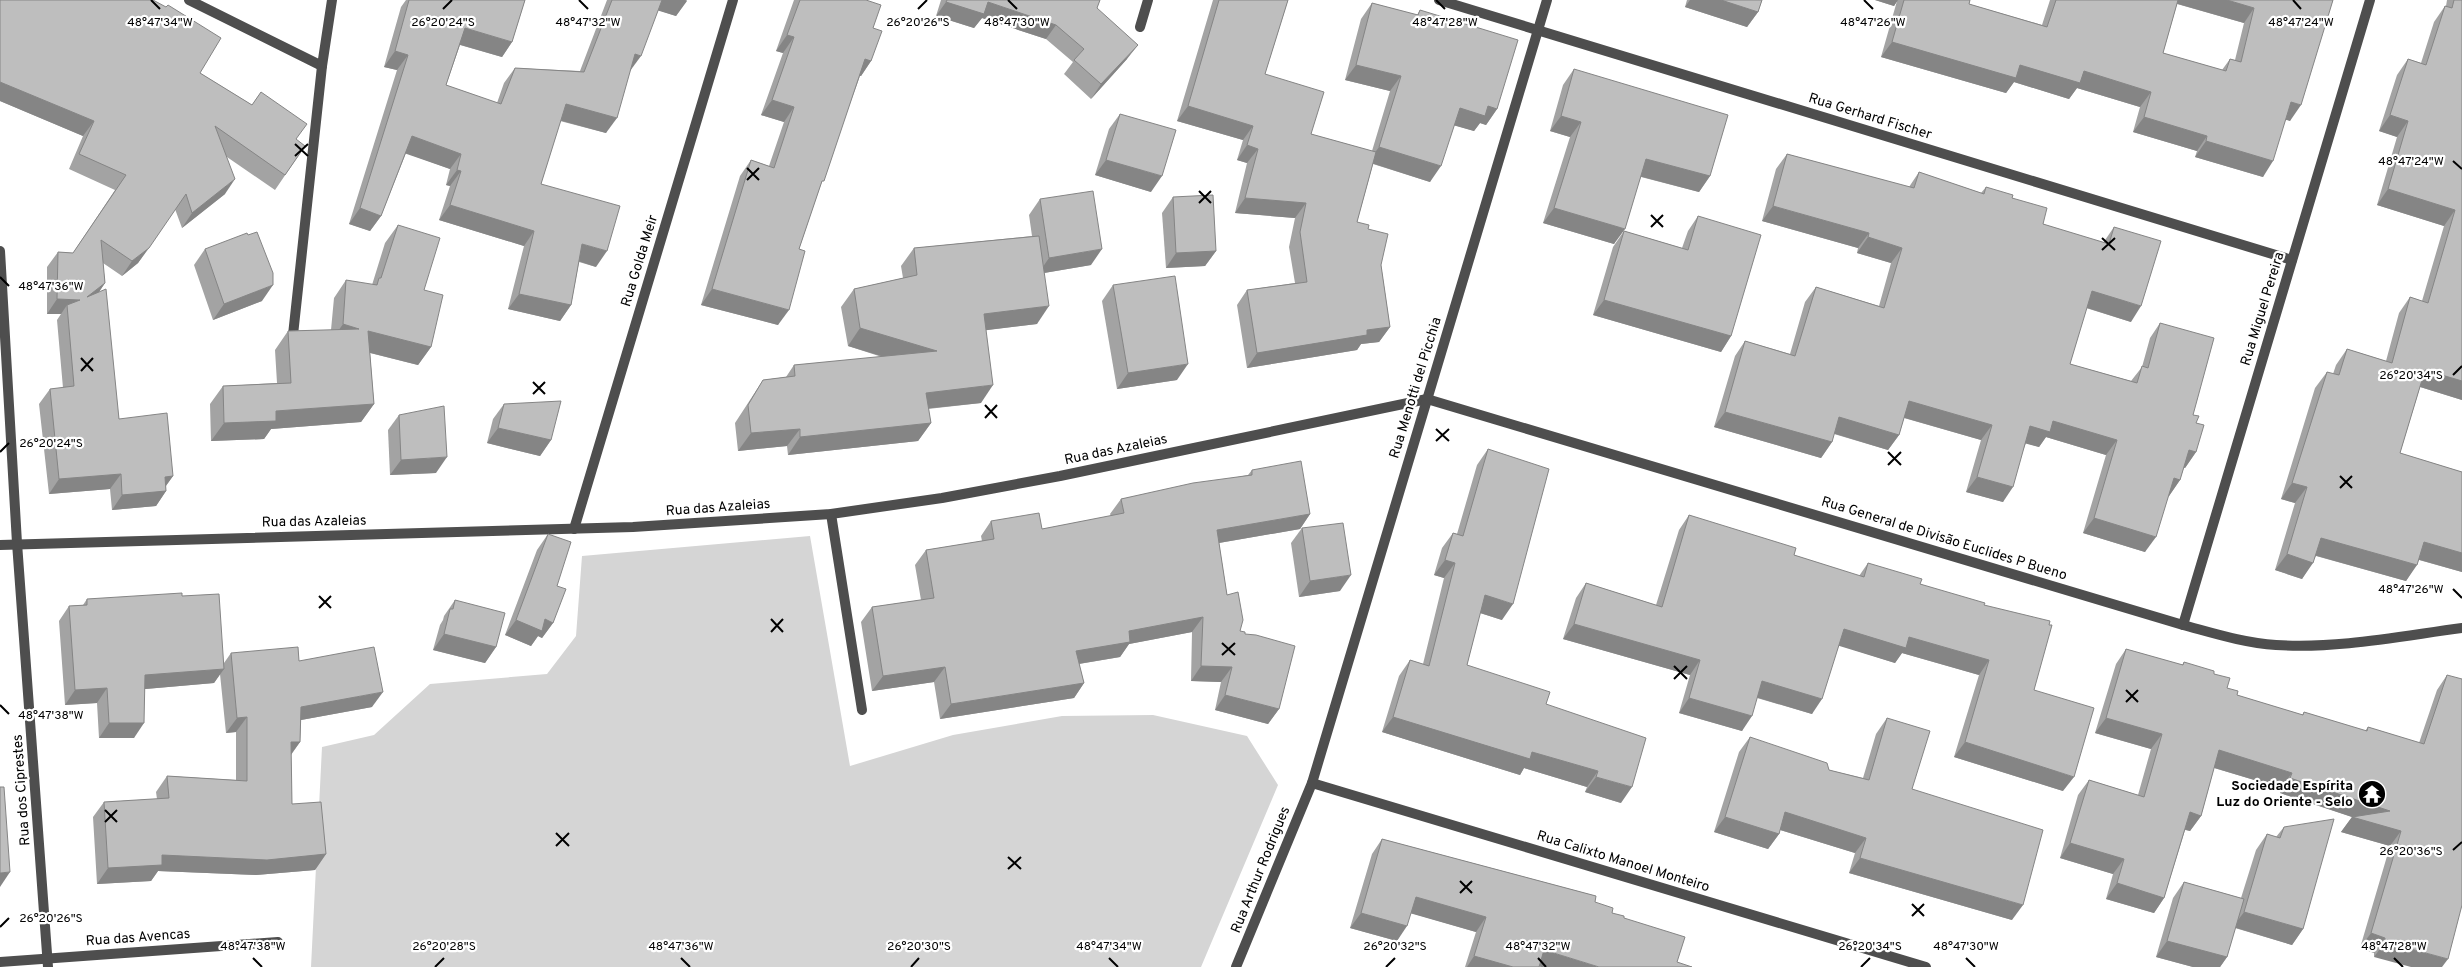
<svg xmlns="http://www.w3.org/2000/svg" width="2462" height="967" font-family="Overpass,sans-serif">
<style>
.green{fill:#d5d5d5}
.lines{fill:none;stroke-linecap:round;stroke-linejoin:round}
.minor{stroke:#4e4e4e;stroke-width:10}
.wall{fill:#a3a3a3;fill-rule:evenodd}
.shaded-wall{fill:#858585}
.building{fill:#bebebe;stroke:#858585}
.ticks{fill:none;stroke:#000;stroke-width:2}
.labels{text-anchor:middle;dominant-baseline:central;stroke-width:4.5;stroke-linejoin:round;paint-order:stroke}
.street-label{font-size:14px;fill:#000;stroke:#fff}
.poi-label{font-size:14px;font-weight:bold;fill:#000;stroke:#fff;text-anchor:end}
.ticks-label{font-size:12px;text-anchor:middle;fill:#000;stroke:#fff;stroke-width:4.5;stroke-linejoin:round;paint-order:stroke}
</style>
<rect width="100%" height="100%" fill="#fff"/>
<path class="green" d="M810,536L850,766L953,735L1062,716L1153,715L1247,736L1278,785L1201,967H311L322,747L374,735L430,684L547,674L576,636L582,556Z"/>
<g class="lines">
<g class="minor">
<path d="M189,0L322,66"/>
<path d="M1439,0L2292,260"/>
<path d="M1140,27L1148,0"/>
<path d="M0,251L17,543L48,967"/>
<path d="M293,335L322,66L332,0"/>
<path d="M831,514L862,710"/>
<path d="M574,529L733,0"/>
<path d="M0,545L633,527L831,514L942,498L1060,476L1427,399L2183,625C2213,633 2244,643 2276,645C2338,649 2401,636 2462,628"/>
<path d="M2183,625L2370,0"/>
<path d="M1312,783L1926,967"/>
<path d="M0,962L278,942"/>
<path d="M1236,967L1312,783L1547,0"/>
</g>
</g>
<g class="wall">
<path d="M0,0L200,73L252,105L261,92L296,140L305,146L275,190L227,157L225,194L182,228L175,209L138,263L122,276L103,263L105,283L98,293L119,419L173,476L166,486V491L156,506L112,510L110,489L49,494L39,404L50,389L63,388L57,320L61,314H47V267L58,252L73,253L115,190L69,169L83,136L0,101Z"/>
<path d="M406,0H525L512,42L502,57L460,45L446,85L497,103L504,83L515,68L580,71L607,0H687L676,16L658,10L630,71L606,133L560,121L541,184L596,267L579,262L571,305L560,321L508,309L524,246L439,220L450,186L446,185L450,169L406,153L381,216L370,231L349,224L397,70L384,67L401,7Z"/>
<path d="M794,0H866L873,28L871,61L861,76H860L820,187L799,249L778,325L701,305L740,176L751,160L769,166L784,122L761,115L783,53L776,51Z"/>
<path d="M941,0H1100L1097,8L1127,59L1091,99L1064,74L1073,62L1046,39L982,18L974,28L936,16Z"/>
<path d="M1213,0H1288L1265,74L1311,134L1372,151L1390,91L1345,80L1361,19L1372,3L1417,15L1420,10L1497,109L1486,125L1480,123L1474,131L1454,125L1430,182L1373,164L1357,222L1368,229L1381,265L1390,327L1379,342L1361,344L1357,350L1247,368L1237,305L1247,290L1295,283L1289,247L1295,218L1235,213L1247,163L1237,160L1243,140L1177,121Z"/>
<path d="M1687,0H1762L1758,12L1747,27L1685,7Z"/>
<path d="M1875,0H1970L1969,4L2042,25L2050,0H2333L2290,121L2286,119L2263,177L2195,157L2197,151L2133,132L2140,107L2077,88L2069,99L2014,82L2006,93L1881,57L1897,1L1894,6ZM2177,4L2244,23L2235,60L2230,59L2222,70L2163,53Z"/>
<path d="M2447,0H2462V400L2420,387L2400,453L2462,472V572L2419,560L2406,581L2316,556L2302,579L2275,570L2295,503L2281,499L2315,388L2327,372L2333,374L2336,365L2347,349L2386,361L2399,313L2410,297L2422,301L2444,226L2377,205L2397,137L2379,131L2397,75L2408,59L2421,63L2434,22L2445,6H2446Z"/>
<path d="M1574,69L1710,176L1699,192L1641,177L1614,244L1543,223L1570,137L1550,131L1563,85Z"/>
<path d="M1120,114L1151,192L1095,175L1109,129Z"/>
<path d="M1787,154L1909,187L1919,172L1981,193L1986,187L2012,198L2043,224L2103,243L2114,227L2131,322L2086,308L2070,364L2131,381L2142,367L2150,338L2160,323L2193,415L2196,423V452L2185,468L2184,467L2180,480L2169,496V495L2145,552L2083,533L2106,455L2046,437L2039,447L2026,443L2003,502L1966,492L1981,440L1904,418L1899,435L1888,450L1834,434L1832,442L1821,458L1714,427L1735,356L1745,341L1790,354L1805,302L1816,287L1879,306L1891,263L1857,253L1858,248L1762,221L1776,169Z"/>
<path d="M1173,197L1216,251L1205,266L1166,268L1162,213Z"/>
<path d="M1040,199L1091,265L1044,273L1037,324L986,330L981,403L928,409L931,423L918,441L788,455L787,446L738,451L735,423L763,380L786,377L794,365L882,357L848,346L841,307L854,289L903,278L901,266L914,248L1032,236L1029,215Z"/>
<path d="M1698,216L1731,336L1721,352L1593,315L1613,247L1624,231L1682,248L1688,231Z"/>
<path d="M398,225L424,290L431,347L418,365L370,353L374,404L361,422L271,429L264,439L211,441L210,404L223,386L277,383L275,350L288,331L331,330L334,298L346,280L372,285L385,243Z"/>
<path d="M205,249L262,301L213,320L194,265Z"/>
<path d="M1113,285L1177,380L1117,389L1102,301Z"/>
<path d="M504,404L551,440L540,456L487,443L493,419Z"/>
<path d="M399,415L436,473L390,475L388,430Z"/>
<path d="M1488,449L1502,620L1480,613L1467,665L1546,704L1621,803L1585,792L1587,787L1524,768L1520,775L1382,732L1399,676L1410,660L1423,664L1444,578L1434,575L1442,548L1453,533L1457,534L1477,465Z"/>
<path d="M1252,470L1310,514L1300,529L1219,543L1227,595L1240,631L1245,634L1279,709L1268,724L1215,710L1221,682L1191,681L1192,632L1129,644L1120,657L1079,664L1084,683L1074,698L940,719L934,682L872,691L861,622L872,607L921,600L915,565L926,550L982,541L981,536L991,521L1042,529L1111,516L1110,514L1121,499L1248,475Z"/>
<path d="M1689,515L1794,555L1859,576L1868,563L1920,584L1984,605L2034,690L2063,791L1954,757L1979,675L1902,653L1895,663L1839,645L1812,714L1757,698L1742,731L1679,713L1690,675L1563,639L1576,598L1586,583L1656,605L1679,530Z"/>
<path d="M1302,528L1340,591L1299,597L1291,543Z"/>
<path d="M548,534L557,586L553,623L542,638L538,636L531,646L505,635L537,550Z"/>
<path d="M182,596L224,663L231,653L299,661L372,707L301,720L300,742L291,755L292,804L326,854L315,870L256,875L158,871L151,881L97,884L93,817L104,802L157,799L156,792L167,776L236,780V732L226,733L220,674L214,683L145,689L134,738H99L97,703L65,705L59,621L69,606L83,605L87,599Z"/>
<path d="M455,600L496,647L485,663L433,650L440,625L443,620L444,616Z"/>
<path d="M2126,649L2182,665L2184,662L2214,674L2227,688L2237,695L2302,715L2304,712L2365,731L2368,727L2419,743L2437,690L2447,675L2462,905L2374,957V953L2360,948L2390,846L2341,832L2352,817L2280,793L2281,788L2214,768L2201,816L2190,831L2185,830L2164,898L2154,913L2106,899L2113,874L2060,858L2078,795L2089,780L2138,795L2151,749L2095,733L2116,664Z"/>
<path d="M1887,718L1912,789L2012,920L1849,873L1855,853L1780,830L1779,834L1768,849L1714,832L1739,752L1750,737L1829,770L1863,778L1876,734Z"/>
<path d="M2284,827L2303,929L2292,945L2235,928L2227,957L2220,967H2193L2156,957L2173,898L2184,882L2241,898L2256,850L2267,834L2276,837Z"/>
<path d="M1382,839L1596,896L1539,967H1465L1476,932L1411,913L1397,941L1350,928L1372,854Z"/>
</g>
<g class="shaded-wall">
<path d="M660,0H685L687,1L676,16L653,9Z"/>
<path d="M1690,0H1721L1758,12L1747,27L1685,7Z"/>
<path d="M1875,0H1898L1894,6Z"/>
<path d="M2172,0H2227L2254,8L2244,23L2171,2Z"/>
<path d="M946,2H988L1056,25L1046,39L982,18L974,28L936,16Z"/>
<path d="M465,28L512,42L502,57L454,43Z"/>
<path d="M787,35L794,37L783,53L776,51Z"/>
<path d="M1892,42L2020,65L2084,71L2151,92L2140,107L2077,88L2069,99L2014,82L2006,93L1881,57Z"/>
<path d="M1138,45L1127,59L1091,99L1101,84Z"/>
<path d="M395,51L408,55L397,70L384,67Z"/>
<path d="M635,54L641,56L630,71Z"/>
<path d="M865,59L871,61L861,76L855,74Z"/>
<path d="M1356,65L1401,76L1390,91L1345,80Z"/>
<path d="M0,82L94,121L83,136L0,101Z"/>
<path d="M772,100L794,107L784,122L761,115Z"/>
<path d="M2291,102L2301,105L2290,121L2280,118Z"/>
<path d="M566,104L617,118L606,133L555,119Z"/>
<path d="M1188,106L1253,126L1243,140L1177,121Z"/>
<path d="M1488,106L1497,109L1486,125L1480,123L1474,131L1449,124L1460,108Z"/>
<path d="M2390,115L2408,121L2397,137L2379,131Z"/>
<path d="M1561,116L1581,122L1570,137L1550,131Z"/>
<path d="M2144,117L2207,136L2197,151L2133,132Z"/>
<path d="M412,136L461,154L450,169L401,152Z"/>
<path d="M2206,141L2273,161L2263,177L2195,157Z"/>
<path d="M1247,145L1258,149L1247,163L1237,160Z"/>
<path d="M1379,147L1441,166L1430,182L1368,162Z"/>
<path d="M1646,159L1710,176L1699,192L1635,175Z"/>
<path d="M1106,160L1162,176L1151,192L1095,175Z"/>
<path d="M457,170L461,171L450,186L446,185Z"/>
<path d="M235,179L225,194L182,228L192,213Z"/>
<path d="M2388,189L2455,210L2444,226L2377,205Z"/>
<path d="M1245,198L1306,203L1295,218L1235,213Z"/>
<path d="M450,205L534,231L524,246L439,220Z"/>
<path d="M1773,206L1869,233L1858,248L1762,221Z"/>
<path d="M360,208L381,216L370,231L349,224Z"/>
<path d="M1554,208L1625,229L1614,244L1543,223Z"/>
<path d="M1868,237L1902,248L1891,263L1857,253Z"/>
<path d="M582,244L607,251L596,267L572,259Z"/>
<path d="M149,248L138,263L122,276L132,261Z"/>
<path d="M1102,249L1091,265L1038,274L1049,258Z"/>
<path d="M1216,251L1205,266L1166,268L1176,253Z"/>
<path d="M105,283L95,298L87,297Z"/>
<path d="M273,285L262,301L213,320L224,304Z"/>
<path d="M712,289L789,310L778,325L701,305Z"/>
<path d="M2092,291L2141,306L2131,322L2081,306Z"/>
<path d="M519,294L571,305L560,321L508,309Z"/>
<path d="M57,299L80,300L67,305L61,314H47Z"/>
<path d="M1604,300L1731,336L1721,352L1593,315Z"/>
<path d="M1049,306L1037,324L972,332L984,314Z"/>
<path d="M343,324L359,329L330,343Z"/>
<path d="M1390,327L1379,342L1361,344L1357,350L1247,368L1257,353L1367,330Z"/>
<path d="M860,328L937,351L924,369L848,346Z"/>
<path d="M368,331L431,347L418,365L355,349Z"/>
<path d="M1188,364L1177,380L1117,389L1128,373Z"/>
<path d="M2425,370L2462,381V400L2414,385Z"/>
<path d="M993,385L981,403L913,410L926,393Z"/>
<path d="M1909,401L1992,425L1981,440L1898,416Z"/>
<path d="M374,404L361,422L271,429L264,439L211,441L224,423L276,411Z"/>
<path d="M1725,412L1832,442L1821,458L1714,427Z"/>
<path d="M1839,417L1899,435L1888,450L1829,432Z"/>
<path d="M2053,421L2117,440L2106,455L2046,437L2039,447L2020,442L2030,426Z"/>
<path d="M931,423L918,441L788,455L800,437Z"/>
<path d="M498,428L551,440L540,456L487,443Z"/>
<path d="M800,429L787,446L738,451L751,433Z"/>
<path d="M2189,450L2196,452L2185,468L2178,466Z"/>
<path d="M447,457L436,473L390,475L401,460Z"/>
<path d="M121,474L110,489L49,494L59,479Z"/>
<path d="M173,476L162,491H166L156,506L112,510L122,495L165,477Z"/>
<path d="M1977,477L2013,487L2003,502L1966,492Z"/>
<path d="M2174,478L2180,480L2169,496L2163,494Z"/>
<path d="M2292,483L2307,487L2295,503L2281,499Z"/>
<path d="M1310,514L1300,529L1207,545L1217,530Z"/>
<path d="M2094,518L2156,537L2145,552L2083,533Z"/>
<path d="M2321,538L2417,565L2406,581L2310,554Z"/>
<path d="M2424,542L2462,553V572L2413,558Z"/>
<path d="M2287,554L2313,563L2302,579L2275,570Z"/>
<path d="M1445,560L1455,563L1444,578L1434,575Z"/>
<path d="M1351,575L1340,591L1299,597L1310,581Z"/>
<path d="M1485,595L1513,604L1502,620L1474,611Z"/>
<path d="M1203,617L1192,632L1129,644L1120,657L1066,666L1076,651L1129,631Z"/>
<path d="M545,619L553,623L542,638L538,636L531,646L505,635L516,620Z"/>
<path d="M1574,624L1700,660L1690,675L1563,639Z"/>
<path d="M1844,629L1909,637L1989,660L1979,675L1902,653L1895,663L1833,644Z"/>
<path d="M444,634L496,647L485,663L433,650Z"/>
<path d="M1201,666L1232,667L1221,682L1191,681Z"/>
<path d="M945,667L934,682L872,691L883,676Z"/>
<path d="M224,669L214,683L134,690L145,675Z"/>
<path d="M1762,681L1822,699L1812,714L1752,696Z"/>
<path d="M1084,683L1074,698L940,719L951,704Z"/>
<path d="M107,688L97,703L65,705L75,690Z"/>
<path d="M383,692L372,707L290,722L301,707Z"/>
<path d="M1225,695L1279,709L1268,724L1215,710Z"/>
<path d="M1689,698L1752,716L1742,731L1679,713Z"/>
<path d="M247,717L236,732L226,733L237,718Z"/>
<path d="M1393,717L1532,752L1598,771L1587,787L1524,768L1520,775L1382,732Z"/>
<path d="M2106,718L2162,734L2151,749L2095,733Z"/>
<path d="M109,723H144L134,738H99Z"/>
<path d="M291,742H300L289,757Z"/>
<path d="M1965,742L2074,777L2063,791L1954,757Z"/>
<path d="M2219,750L2292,773L2281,788L2208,766Z"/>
<path d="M1596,777L1632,787L1621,803L1585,792Z"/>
<path d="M2290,778L2390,811L2401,831L2390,846L2341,832L2352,817L2280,793Z"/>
<path d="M1785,812L1866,838L1855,853L1774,828Z"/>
<path d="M2190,812L2201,816L2190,831L2180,828Z"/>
<path d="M1725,817L1779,834L1768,849L1714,832Z"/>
<path d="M2070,843L2124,859L2113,874L2060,858Z"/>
<path d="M326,854L315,870L256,875L158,871L151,881L97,884L108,868L162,855Z"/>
<path d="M1860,858L2023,905L2012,920L1849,873Z"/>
<path d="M10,872L0,887V873Z"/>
<path d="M2117,883L2164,898L2154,913L2106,899Z"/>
<path d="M1416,897L1486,917L1476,932L1406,912Z"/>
<path d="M2244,912L2303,929L2292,945L2233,927Z"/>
<path d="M1361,913L1407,926L1397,941L1350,928Z"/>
<path d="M2371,933L2385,938L2374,953L2360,948Z"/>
<path d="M2167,941L2227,957L2220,967H2193L2156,957Z"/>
<path d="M2385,942L2448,959L2442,967H2411L2374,957Z"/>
<path d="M1544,950L1599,967H1541L1534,965Z"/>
<path d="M1474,956L1513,967H1467Z"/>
</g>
<g class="building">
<path d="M0,0H153L166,7L168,5L221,38L200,73L252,105L261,92L307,124L296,139L305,146L285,175L215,126L235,179L192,213L186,194L149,248L132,261L101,240L105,283L87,297L106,289L119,419L167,413L173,476L165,477L166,491L122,495L121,474L59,479L50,389L74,386L67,305L80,300L57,299L58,252L73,253L126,175L79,154L94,121L0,82Z"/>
<path d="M409,0H525L512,42L465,28L446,85L501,104L515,68L584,72L612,0H662L641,56L635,54L617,118L566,104L541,184L620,206L607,251L582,244L571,305L519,294L534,231L450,205L461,171L457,170L461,154L412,136L381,216L360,208L408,55L395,51Z"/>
<path d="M800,0H866L881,5L873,28L882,31L871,61L865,59L824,181H822L799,249L805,251L789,310L712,289L751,160L774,168L794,107L772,100L794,37L787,35Z"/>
<path d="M947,0H1100L1097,8L1138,45L1101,84L1074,60L1084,49L1056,25L988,2L984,14L946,2Z"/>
<path d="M1219,0H1288L1265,74L1324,92L1311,134L1376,152L1357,222L1369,225L1368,229L1388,234L1381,265L1390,327L1367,330V335L1257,353L1247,290L1307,282L1300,232L1306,203L1245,198L1258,149L1247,145L1253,126L1188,106Z"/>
<path d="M1721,0H1762L1758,12Z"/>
<path d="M1904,0H1970L1969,4L2047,27L2056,0H2178L2163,53L2226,71L2230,59L2241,62L2254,8L2227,0H2333L2301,105L2291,102L2273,161L2206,141L2207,136L2144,117L2151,92L2084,71L2080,83L2020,65L2016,78L1892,42Z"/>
<path d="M2454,0H2462V381L2425,370L2400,453L2462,472V553L2424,542L2417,565L2321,538L2313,563L2287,554L2307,487L2292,483L2327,372L2339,375L2347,349L2392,363L2410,297L2428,303L2455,210L2388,189L2408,121L2390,115L2408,59L2426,65L2445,6L2452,8Z"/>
<path d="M1372,3L1418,15L1420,10L1518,40L1497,109L1488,106L1485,116L1460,108L1441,166L1379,147L1401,76L1356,65Z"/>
<path d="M1574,69L1728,115L1710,176L1646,159L1625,229L1554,208L1581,122L1561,116Z"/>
<path d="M1120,114L1176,130L1162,176L1106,160Z"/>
<path d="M1787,154L1914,188L1919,172L1984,194L1986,187L2013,195L2012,198L2047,208L2043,224L2109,244L2114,227L2161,241L2141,306L2092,291L2070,364L2137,383L2142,366L2148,368L2160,323L2214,338L2193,415L2199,416L2196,423L2204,425L2196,452L2189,450L2180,480L2174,478L2156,537L2094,518L2117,440L2053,421L2050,432L2030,426L2013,487L1977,477L1992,425L1909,401L1899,435L1839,417L1832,442L1725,412L1745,341L1795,356L1816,287L1884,308L1902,248L1868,237L1869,233L1773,206Z"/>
<path d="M1093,191L1102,249L1049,258L1040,199Z"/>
<path d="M1213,195L1216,251L1176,253L1173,197Z"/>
<path d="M1698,216L1761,235L1731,336L1604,300L1624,231L1688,250Z"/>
<path d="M398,225L440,238L424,290L443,295L431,347L368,331L374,404L276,411V421L224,423L223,386L291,383L288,331L359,329L343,324L346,280L377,285L379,278H381Z"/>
<path d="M257,232L273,273V285L224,304L205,249L247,233L248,235Z"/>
<path d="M1039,236L1049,306L984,314L993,385L926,393L931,423L800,437V429L751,433L748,405L763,380L795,376L794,365L937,351L860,328L854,289L917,275L914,248Z"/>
<path d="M1175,276L1188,364L1128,373L1113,285Z"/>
<path d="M561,401L551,440L498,428L504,404Z"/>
<path d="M444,406L447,457L401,460L399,415Z"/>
<path d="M1488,449L1549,469L1513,604L1485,595L1467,665L1550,692L1546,704L1646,738L1632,787L1596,777L1598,771L1532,752L1530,759L1393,717L1410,660L1429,666L1455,563L1445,560L1453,533L1463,536Z"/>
<path d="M1301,461L1310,514L1217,530L1227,595L1238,592L1243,620L1240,631L1245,632V634L1256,635L1295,646L1279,709L1225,695L1232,667L1201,666L1203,617L1129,631L1130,642L1076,651L1084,683L951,704L945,667L883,676L872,607L934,598L926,550L994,539L991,521L1039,513L1042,529L1124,513L1121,499L1193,483L1252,475V470Z"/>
<path d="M1689,515L1796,548L1794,555L1864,577L1868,563L1922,579L1920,584L1985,603L1984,605L2050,621L2049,625H2052L2034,690L2094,708L2074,777L1965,742L1989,660L1909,637L1906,648L1844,629L1822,699L1762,681L1752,716L1689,698L1700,660L1574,624L1586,583L1662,607Z"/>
<path d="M1343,523L1351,575L1310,581L1302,528Z"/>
<path d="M548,534L571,542L557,586L566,589L553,623L545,619L542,631L516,620Z"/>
<path d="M182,593V596L219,594L224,669L145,675L144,723H109L107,688L75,690L69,606L87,605V599Z"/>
<path d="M455,600L505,613L496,647L444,634L450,609H453Z"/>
<path d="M298,647L299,661L374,647L383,692L301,707L300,742H291L292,804L321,802L326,854L267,860L162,855V865L108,868L104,802L169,798L167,776L247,781V717L237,718L231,653Z"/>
<path d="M2126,649L2183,665L2184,662L2214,671V674L2230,678L2227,688L2238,691L2237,695L2303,715L2304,712L2367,731L2368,727L2424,744L2447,675L2462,679V905L2448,959L2385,942V938L2371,933L2401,831L2352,817L2390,811L2290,778L2292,773L2219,750L2201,816L2190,812L2164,898L2117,883L2124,859L2070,843L2089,780L2144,797L2162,734L2106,718Z"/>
<path d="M1887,718L1930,731L1912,789L2043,830L2023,905L1860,858L1866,838L1785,812L1779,834L1725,817L1750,737L1827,763L1829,770L1869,780Z"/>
<path d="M0,787H4L10,872L0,873Z"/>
<path d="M2334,819L2303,929L2244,912L2267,834L2280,838L2284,827Z"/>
<path d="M1382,839L1596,896L1595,902L1613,908L1612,913L1624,916V918L1685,937L1677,962L1692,967H1599L1544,950L1539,967H1513L1474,956L1486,917L1416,897L1407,926L1361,913Z"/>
<path d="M2184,882L2244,899L2227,957L2167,941Z"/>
</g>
<path class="ticks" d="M151,0L160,9M579,0L588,9M1008,0L1017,9M1436,0L1445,9M1864,0L1873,9M2293,0L2301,9M443,9L452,0M918,9L927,0M295,144L308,156M295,156L308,144M2453,161L2462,169M747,168L759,180M747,180L759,168M1199,191L1211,203M1199,203L1211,191M1651,215L1663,227M1651,227L1663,215M2102,238L2115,250M2102,250L2115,238M0,277L9,286M81,358L93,371M81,371L93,358M2453,375L2462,366M533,382L545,394M533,394L545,382M985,405L997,418M985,418L997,405M1436,429L1449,441M1436,441L1449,429M0,452L9,443M1888,452L1901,465M1888,465L1901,452M2340,476L2352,488M2340,488L2352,476M2453,589L2462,598M319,596L331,608M319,608L331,596M771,619L783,632M771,632L783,619M1222,643L1235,655M1222,655L1235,643M1674,666L1687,679M1674,679L1687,666M2126,690L2138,702M2126,702L2138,690M0,705L9,714M105,810L117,822M105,822L117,810M556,833L569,846M556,846L569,833M2453,850L2462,842M1008,857L1021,869M1008,869L1021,857M1460,881L1472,893M1460,893L1472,881M1912,904L1924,916M1912,916L1924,904M0,927L9,918M253,958L262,967M681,958L690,967M1109,958L1118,967M1538,958L1546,967M1966,958L1975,967M2394,958L2403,967M435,967L444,958M911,967L919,958M1386,967L1395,958M1861,967L1870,958"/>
<defs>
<symbol id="temple-disc" viewBox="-11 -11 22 22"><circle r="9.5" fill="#000" stroke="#fff"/><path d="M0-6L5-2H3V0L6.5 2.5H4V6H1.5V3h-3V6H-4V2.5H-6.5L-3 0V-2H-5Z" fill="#fff"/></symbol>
</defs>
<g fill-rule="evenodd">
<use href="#temple-disc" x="2356" y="778" width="32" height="32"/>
</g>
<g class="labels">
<g class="street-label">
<text transform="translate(1870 117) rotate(17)">Rua Gerhard Fischer</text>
<text transform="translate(640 261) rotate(-73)">Rua Golda Meir</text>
<text transform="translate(2263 309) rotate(-73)">Rua Miguel Pereira</text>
<text transform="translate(1416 388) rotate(-73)">Rua Menotti del Picchia</text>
<text transform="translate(1116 450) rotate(-12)">Rua das Azaleias</text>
<text transform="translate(718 508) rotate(-4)">Rua das Azaleias</text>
<text transform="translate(314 522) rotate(-1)">Rua das Azaleias</text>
<text transform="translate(1944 539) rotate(17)">Rua General de Divisão Euclides P Bueno</text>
<text transform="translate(22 790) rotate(-94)">Rua dos Ciprestes</text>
<text transform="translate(1623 862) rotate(17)">Rua Calixto Manoel Monteiro</text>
<text transform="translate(1261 870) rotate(-68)">Rua Arthur Rodrigues</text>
<text transform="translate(138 938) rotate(-4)">Rua das Avencas</text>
</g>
<g class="poi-label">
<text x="2353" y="786">Sociedade Espírita<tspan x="2353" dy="16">Luz do Oriente - Selo</tspan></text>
</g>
</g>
<g class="ticks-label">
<text x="2301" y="26">48°47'24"W</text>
<text x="160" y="26">48°47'34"W</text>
<text x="443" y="26">26°20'24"S</text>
<text x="588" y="26">48°47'32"W</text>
<text x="1017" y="26">48°47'30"W</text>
<text x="1445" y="26">48°47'28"W</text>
<text x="1873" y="26">48°47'26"W</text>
<text x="918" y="26">26°20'26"S</text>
<text x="2411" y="165">48°47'24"W</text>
<text x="51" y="290">48°47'36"W</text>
<text x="2411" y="379">26°20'34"S</text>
<text x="51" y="447">26°20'24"S</text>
<text x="2411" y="593">48°47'26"W</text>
<text x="51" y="719">48°47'38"W</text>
<text x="2411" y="855">26°20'36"S</text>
<text x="51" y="922">26°20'26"S</text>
<text x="444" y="950">26°20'28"S</text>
<text x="919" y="950">26°20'30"S</text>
<text x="1395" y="950">26°20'32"S</text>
<text x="1870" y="950">26°20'34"S</text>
<text x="253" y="950">48°47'38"W</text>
<text x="681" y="950">48°47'36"W</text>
<text x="1109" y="950">48°47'34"W</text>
<text x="1538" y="950">48°47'32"W</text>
<text x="1966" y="950">48°47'30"W</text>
<text x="2394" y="950">48°47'28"W</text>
</g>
</svg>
